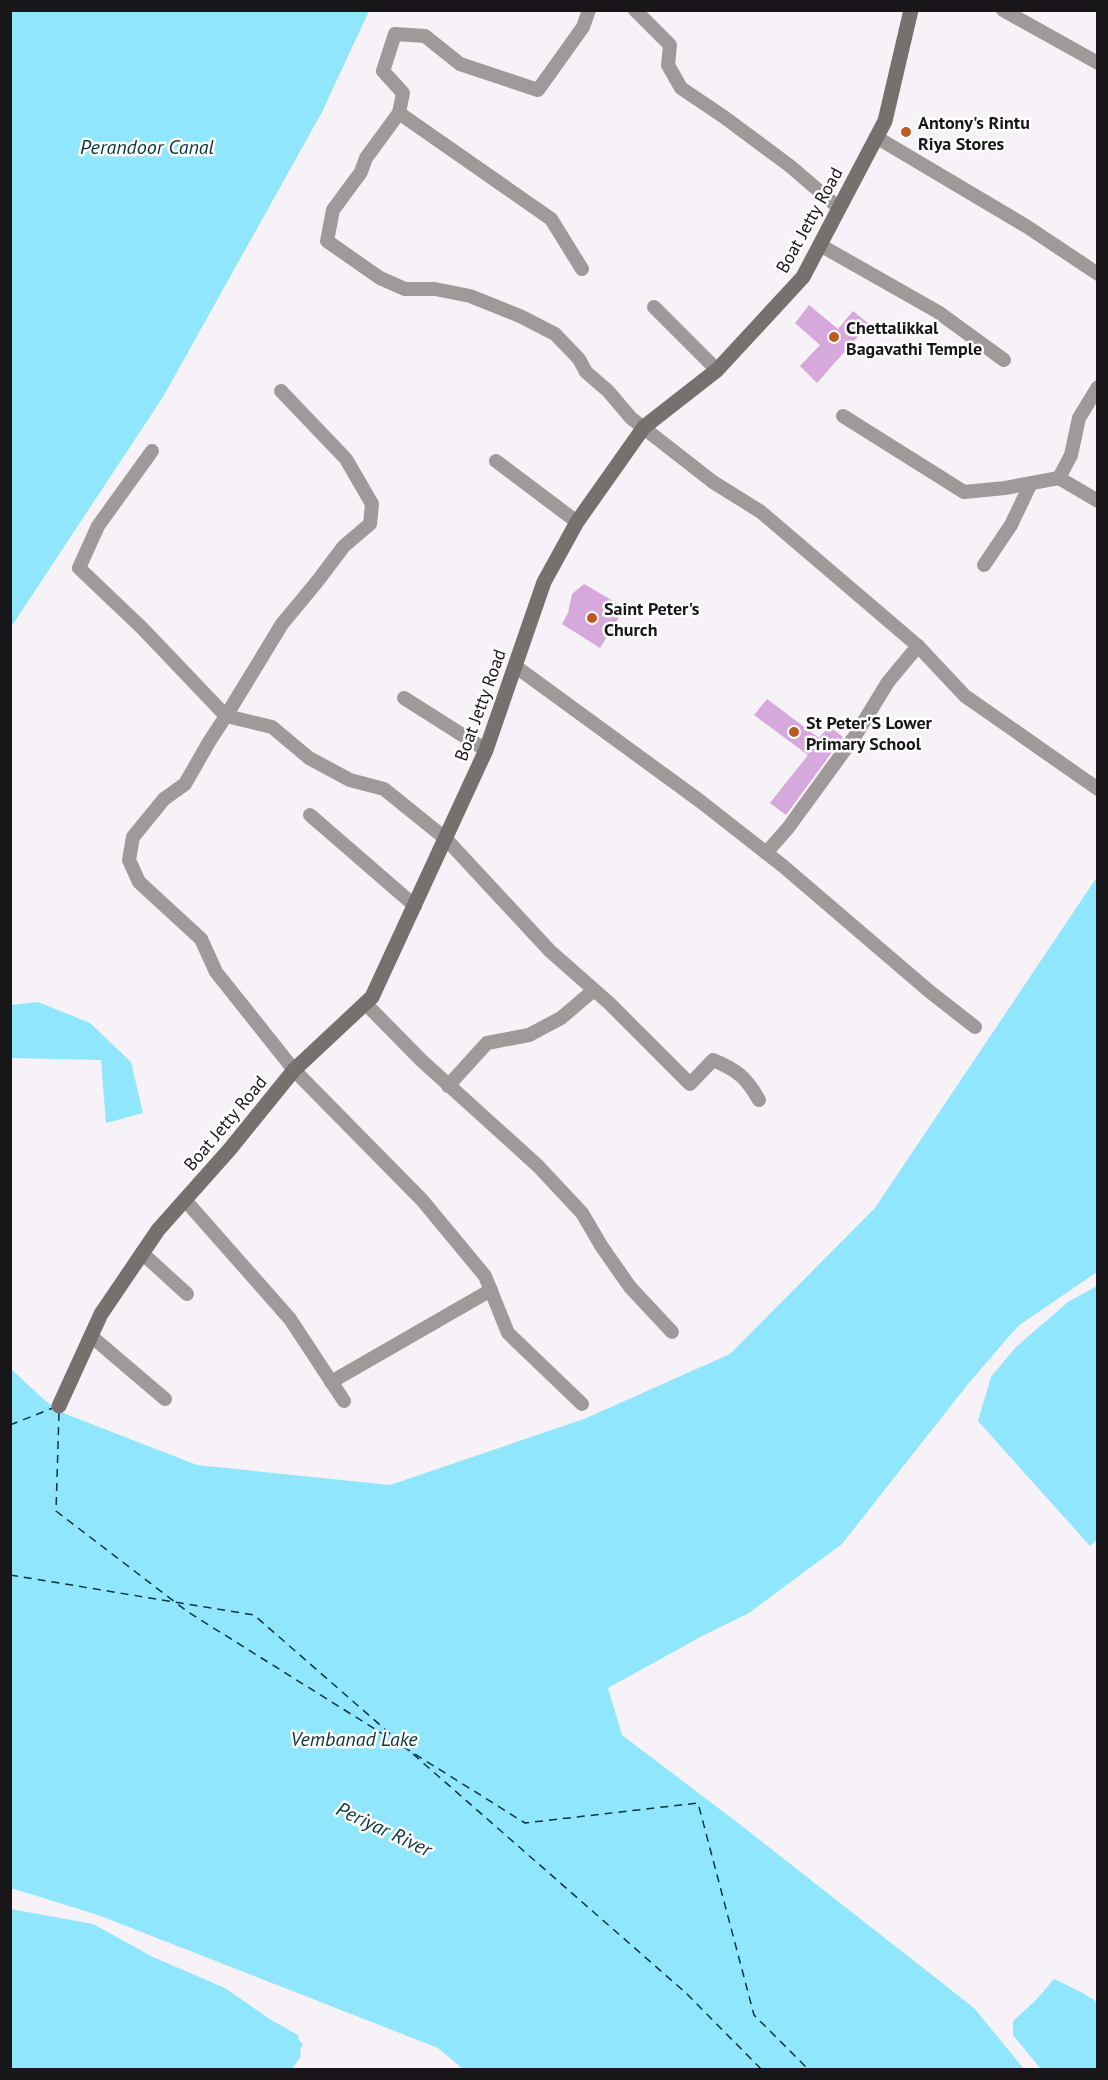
<svg xmlns="http://www.w3.org/2000/svg" width="1108" height="2080" font-family="'PT Sans',sans-serif">
<style>
.water{fill:#90e6fc}
.lines{fill:none;stroke-linecap:round;stroke-linejoin:round}
.ferry{stroke:#0b353e;stroke-width:1.5;stroke-dasharray:8 6;stroke-linecap:butt}
.building{fill:#d6a8dc}
.street{stroke:#9f9a99;stroke-width:14}
.secondary{stroke:#76706e;stroke-width:15}
.poi-dot{fill:#bd5a21;stroke:#fff;stroke-width:2}
.labels{text-anchor:middle;dominant-baseline:central;stroke-width:5;stroke-linejoin:round;paint-order:stroke}
.poi-label{font-size:18px;font-weight:bold;fill:#181619;stroke:#fff;text-anchor:start}
.street-label{font-size:18px;fill:#181619;stroke:#fff}
.water-label{font-size:20px;font-style:italic;fill:#0b353e;stroke:#fff}
</style>
<rect width="100%" height="100%" fill="#f7f1f8"/>
<g class="water">
<path d="M11,10L369,11L322,112L163,397L11,627Z"/>
<path d="M1097,877L1098,1250L1096,1253L1097,1255V1272L1018,1326L968,1384L842,1544L749,1613L704,1635L608,1688L622,1735L742,1826L974,2008L1024,2069H463L438,2048L98,1915L11,1888L10,1368L40,1396L58,1411L197,1465L390,1485L584,1419L730,1354L875,1208Z"/>
<path d="M38,1002L90,1023L131,1062L143,1113L106,1123L101,1060L11,1058V1005Z"/>
<path d="M1097,1286L1098,1539L1090,1546L978,1421L991,1377L1016,1347L1068,1302Z"/>
<path d="M11,1909L93,1924L153,1957L225,1988L271,2020L298,2035L299,2040L303,2044L300,2050L301,2056L291,2070L11,2069Z"/>
<path d="M1054,1979L1081,1992L1097,2002V2069H1041L1013,2035V2021L1035,2001Z"/>
</g>
<g class="lines">
<g class="ferry">
<path d="M59,1413L56,1511L188,1612L525,1823L698,1803L754,2015L809,2070"/>
<path d="M10,1425L53,1408"/>
<path d="M10,1575L254,1615L403,1745"/>
<path d="M413,1754L686,1993L762,2070"/>
</g>
</g>
<g class="building">
<path d="M809,305L838,329L853,311L869,324L817,383L800,366L820,345L795,323Z"/>
<path d="M584,584L625,608L600,648L562,624L568,613L572,594Z"/>
<path d="M767,699L819,738L829,726L843,737L786,815L770,803L808,755L754,715Z"/>
</g>
<g class="lines">
<g class="street">
<path d="M589,10L583,27L538,90L460,64L425,36L395,34L383,71L403,93L399,113L366,158L361,172L333,210L327,241L380,278L405,289H435L470,296L520,316L555,334L579,359L586,372L608,391L631,418L713,482L761,512L918,646L965,696L1098,789"/>
<path d="M635,10L670,45L668,65L681,88L724,117L790,166L839,208"/>
<path d="M1003,10L1098,63"/>
<path d="M399,113L551,219L582,269"/>
<path d="M876,137L1026,226L1098,274"/>
<path d="M820,245L938,312L1004,360"/>
<path d="M654,307L717,370"/>
<path d="M1098,387L1079,418L1071,455L1059,478L1098,501"/>
<path d="M281,391L346,459L372,504L370,524L344,546L316,583L282,624L226,716L272,727L309,758L350,780L384,789L446,839L550,951L609,1003L690,1084L713,1060C737,1070 746,1077 759,1100"/>
<path d="M843,416L964,492L1005,488L1059,478"/>
<path d="M152,451L98,526L79,568L142,628L226,716L209,742L185,784L164,799L133,837L129,860L139,882L201,939L216,972L294,1070L422,1200L485,1276L508,1333L582,1404"/>
<path d="M496,461L577,522"/>
<path d="M984,565L1011,525L1031,483"/>
<path d="M515,666L700,801L783,866L929,991L975,1027"/>
<path d="M404,698L486,750"/>
<path d="M310,815L415,906"/>
<path d="M766,853L788,828L855,736L888,682L918,646"/>
<path d="M365,1003L421,1060L538,1166L582,1213L602,1247L630,1287L672,1332"/>
<path d="M448,1086L487,1043L529,1035L561,1018L594,990"/>
<path d="M185,1200L290,1319L344,1401"/>
<path d="M142,1253L187,1294"/>
<path d="M91,1336L165,1399"/>
<path d="M331,1382L491,1290"/>
</g>
<path class="secondary" d="M59,1406L101,1314L158,1230L230,1149L294,1070L372,997L486,750L544,582L577,522L644,427L717,370L803,277L885,121L911,10"/>
</g>
<g class="poi-dot">
<circle cx="906" cy="132" r="6"/>
<circle cx="834" cy="337" r="6"/>
<circle cx="592" cy="618" r="6"/>
<circle cx="794" cy="732" r="6"/>
</g>
<g class="labels">
<g class="poi-label">
<text x="918" y="122">Antony's Rintu<tspan x="918" dy="21">Riya Stores</tspan></text>
<text x="846" y="327">Chettalikkal<tspan x="846" dy="21">Bagavathi Temple</tspan></text>
<text x="604" y="608">Saint Peter's<tspan x="604" dy="21">Church</tspan></text>
<text x="806" y="722">St Peter'S Lower<tspan x="806" dy="21">Primary School</tspan></text>
</g>
<g class="street-label">
<text transform="translate(809 220) rotate(-61)">Boat Jetty Road</text>
<text transform="translate(480 705) rotate(-70)">Boat Jetty Road</text>
<text transform="translate(225 1123) rotate(-50)">Boat Jetty Road</text>
</g>
<g class="water-label">
<text x="147" y="147">Perandoor Canal</text>
<text x="354" y="1739">Vembanad Lake</text>
<text transform="translate(384 1829) rotate(25)">Periyar River</text>
</g>
</g>
<rect width="1108" height="2080" fill="none" stroke="#181619" stroke-width="24"/>
</svg>
